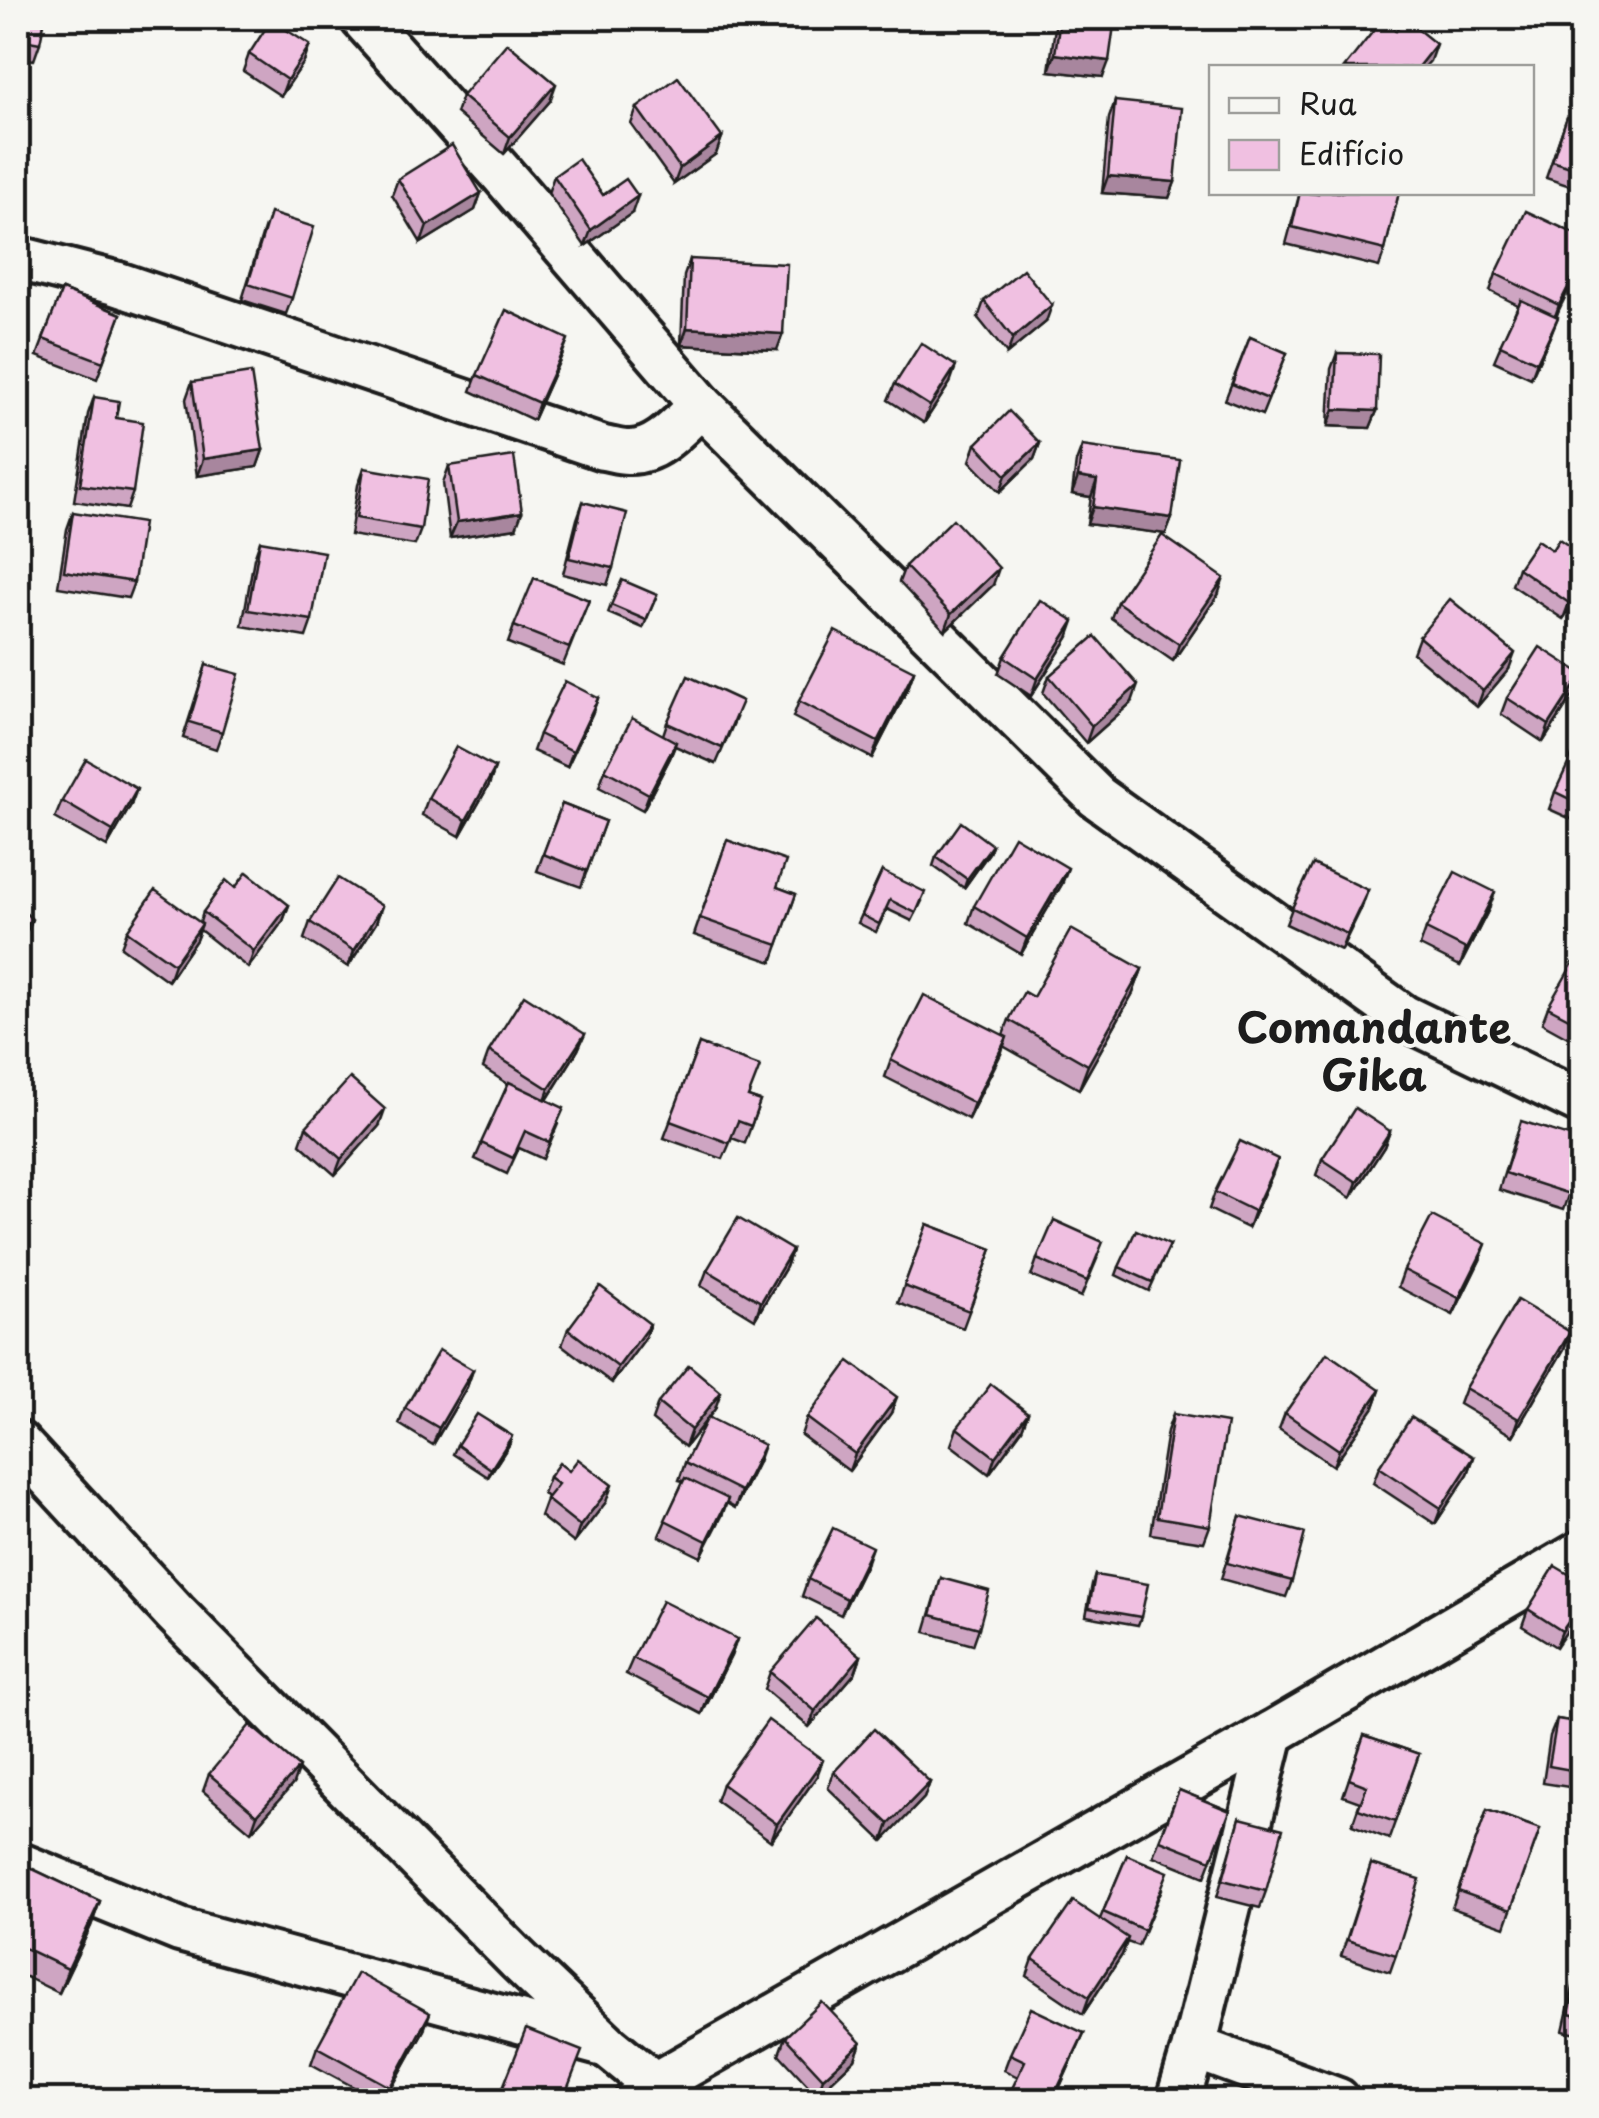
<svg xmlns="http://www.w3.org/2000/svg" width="1599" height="2118" font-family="'Playpen Sans',sans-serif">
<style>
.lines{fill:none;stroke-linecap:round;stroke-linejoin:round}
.street-casing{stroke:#1c1c1c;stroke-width:50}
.street{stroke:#f6f6f2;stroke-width:42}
.wall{fill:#cea5c2;stroke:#1c1c1c;stroke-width:2.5}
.shaded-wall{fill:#a8869e;stroke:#1c1c1c;stroke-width:2.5}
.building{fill:#f0c0e1;stroke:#1c1c1c;stroke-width:2.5}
.labels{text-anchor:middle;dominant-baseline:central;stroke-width:8;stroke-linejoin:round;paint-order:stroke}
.district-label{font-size:42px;font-weight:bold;fill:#1c1c1c;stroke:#f6f6f2}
</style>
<rect width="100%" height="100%" fill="#f6f6f2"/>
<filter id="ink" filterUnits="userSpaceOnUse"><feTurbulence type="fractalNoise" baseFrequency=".01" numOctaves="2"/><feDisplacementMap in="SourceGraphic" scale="20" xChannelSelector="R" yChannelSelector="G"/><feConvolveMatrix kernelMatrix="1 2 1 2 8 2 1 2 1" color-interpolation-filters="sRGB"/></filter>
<g filter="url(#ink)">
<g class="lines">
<defs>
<g id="street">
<path d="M362,18L502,174L701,405L1097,797L1404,1017L1582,1103"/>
<path d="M18,258L115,283L603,448C611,449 619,452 627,452C657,454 681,424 701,405"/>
<path d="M18,1443L175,1613L518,1960L609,2047L674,2100"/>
<path d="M18,1864L180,1930L604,2045"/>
<path d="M1194,2047L1338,2100"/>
<path d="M637,2100L655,2084L1272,1733L1582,1552"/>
<path d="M1178,2100L1194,2047L1272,1733"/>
</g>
</defs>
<use href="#street" class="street-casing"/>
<use href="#street" class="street"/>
</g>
<g class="wall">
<path d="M18,18L40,43L34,60L18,57Z"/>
<path d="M171,18H197L189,29Z"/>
<path d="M1058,18H1115L1103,77L1049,71L1055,27Z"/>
<path d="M249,54L304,62L281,96L243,71Z"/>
<path d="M462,96L550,101L504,154L456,113Z"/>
<path d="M1115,101L1175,182L1169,198L1102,193L1109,118Z"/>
<path d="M637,108L722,137L716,154L674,184L631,124Z"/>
<path d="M1567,117L1582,122V190L1546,178Z"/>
<path d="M554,176L603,195L632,213L585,246L548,193Z"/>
<path d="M398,179L481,193L475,210L421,243L392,195Z"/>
<path d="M1300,192H1399L1385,250L1379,267L1286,244Z"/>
<path d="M264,229L292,298L286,314L242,300Z"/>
<path d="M1582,237L1551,334L1531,378L1494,361L1518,305L1490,291L1496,274Z"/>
<path d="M690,259L777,350L681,345L684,276Z"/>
<path d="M62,290L121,314L97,379L37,356Z"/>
<path d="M984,301L1046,322L1007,354L978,318Z"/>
<path d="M1250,337L1287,353L1262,415L1225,400Z"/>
<path d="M1337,353L1377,411L1370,428L1328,426L1331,369Z"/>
<path d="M562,355L533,420L471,391L477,375Z"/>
<path d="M192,382L263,450L257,467L197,476L186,399Z"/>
<path d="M950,383L924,423L888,400L895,384Z"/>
<path d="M94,397L133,492L127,509L74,501L88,414Z"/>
<path d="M1040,443L1034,459L1000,492L970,461L976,444Z"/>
<path d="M1082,446L1172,518L1166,534L1087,524L1091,497L1072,494L1076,462Z"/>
<path d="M449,466L516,528L450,538L443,483Z"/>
<path d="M364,468L421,529L415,545L350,535L358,485Z"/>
<path d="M583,502L613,568L607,585L563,574L577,519Z"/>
<path d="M73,512L134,582L128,598L58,587L67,529Z"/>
<path d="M260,541L312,620L306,637L242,626L254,558Z"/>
<path d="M905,566L993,585L945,631L899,582Z"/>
<path d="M1518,568L1582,592L1563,619L1512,585Z"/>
<path d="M657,595L643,628L608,613L611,605Z"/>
<path d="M1218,595L1173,661L1111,618L1117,602Z"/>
<path d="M589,600L563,665L508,643L514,626Z"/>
<path d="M1419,637L1509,669L1477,707L1413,653Z"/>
<path d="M1068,638L1031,696L998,674L1004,657Z"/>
<path d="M206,665L222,732L216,749L183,738Z"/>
<path d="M914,671L908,688L872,758L793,717L799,701Z"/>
<path d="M1049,676L1132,702L1086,743L1043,693Z"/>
<path d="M1576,691L1543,742L1501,714L1507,698Z"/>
<path d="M598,698L592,714L567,767L533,751L539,734Z"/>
<path d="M736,718L716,764L675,746L670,758L643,810L599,787L605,770L663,735L667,723Z"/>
<path d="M1582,752V824L1549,809L1555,792Z"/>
<path d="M495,768L489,785L460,836L422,815L428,798Z"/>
<path d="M62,801L131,805L107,847L55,818Z"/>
<path d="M562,804L605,821L581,887L537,871Z"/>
<path d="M727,840L777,887L796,894L772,962L694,935Z"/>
<path d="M992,845L989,853L964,888L933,866L936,857Z"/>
<path d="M882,871L922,901L912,921L887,909L876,932L858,923Z"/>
<path d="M1062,884L1021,954L968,923L974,906Z"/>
<path d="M235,888L289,905L283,921L248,968L200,930L196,940L168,981L121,947L127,931L200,922L203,912Z"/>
<path d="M1368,890L1341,950L1286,924L1292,908Z"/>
<path d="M1489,909L1460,966L1420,946L1426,929Z"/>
<path d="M310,922L376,923L348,967L304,939Z"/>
<path d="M1582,967V1045L1542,1023L1548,1007Z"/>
<path d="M1142,969L1133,993L1079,1089L1003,1046L968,1119L885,1077L891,1060L1003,1035L1009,1020L1033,997Z"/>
<path d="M585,1034L578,1050L547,1100L558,1124L543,1159L519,1148L507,1174L475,1159L508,1084L483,1068L489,1051Z"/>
<path d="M699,1044L748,1097L760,1101L745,1143L732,1138L723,1159L664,1138Z"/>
<path d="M379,1126L335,1175L300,1144L306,1127Z"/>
<path d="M1390,1131L1384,1147L1351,1198L1316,1175L1322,1159Z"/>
<path d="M1515,1138L1582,1155L1563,1210L1499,1190Z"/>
<path d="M1272,1175L1248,1228L1209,1209L1215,1192Z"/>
<path d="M927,1224L992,1249L963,1328L898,1303Z"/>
<path d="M1170,1245L1149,1291L1116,1275L1119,1267Z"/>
<path d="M792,1250L786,1267L755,1319L701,1286L707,1270Z"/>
<path d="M1037,1259H1097L1081,1297L1031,1276Z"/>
<path d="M1480,1260L1453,1315L1398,1287L1404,1270Z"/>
<path d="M568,1329L644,1340L612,1383L562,1345Z"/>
<path d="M1570,1332L1564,1349L1513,1436L1459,1404L1465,1388Z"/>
<path d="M473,1370L467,1387L433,1445L399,1424L405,1408Z"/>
<path d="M1380,1390L1374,1407L1333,1466L1279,1429L1285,1413Z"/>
<path d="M658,1403L715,1409L709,1417L758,1462L735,1508L726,1503L701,1557L659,1536L683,1481L679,1480L685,1463L707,1420L685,1447L652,1420Z"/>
<path d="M891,1413L849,1471L801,1435L807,1418Z"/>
<path d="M1028,1413L1022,1429L989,1474L951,1445L957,1428Z"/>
<path d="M1173,1414L1210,1526L1204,1542L1151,1534L1167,1431Z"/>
<path d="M457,1445H509L488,1477L453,1454Z"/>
<path d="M1474,1457L1468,1474L1435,1524L1373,1483L1379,1467Z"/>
<path d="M549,1477L606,1502L574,1543L540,1516L547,1497L543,1493Z"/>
<path d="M1240,1516L1292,1581L1286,1597L1221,1579Z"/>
<path d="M866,1564L841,1615L802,1596L808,1579Z"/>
<path d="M1095,1575L1141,1617L1138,1625L1086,1616L1092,1584Z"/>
<path d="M941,1578L979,1628L973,1645L925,1632Z"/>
<path d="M1582,1582L1556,1647L1522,1626L1528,1609Z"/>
<path d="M737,1639L731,1656L702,1714L626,1674L633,1658Z"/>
<path d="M861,1656L855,1673L809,1727L764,1689L770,1672Z"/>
<path d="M1557,1719L1582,1723V1789L1543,1783L1550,1736Z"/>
<path d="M1364,1735L1419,1754L1389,1839L1352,1825L1360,1802L1343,1796Z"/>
<path d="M834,1772L930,1782L924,1798L883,1841L828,1788Z"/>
<path d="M209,1774L293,1784L251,1832L203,1791Z"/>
<path d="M817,1776L771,1841L716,1801L722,1784Z"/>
<path d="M1179,1790L1230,1811L1205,1877L1153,1856Z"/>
<path d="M1487,1810L1540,1829L1505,1927L1452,1908Z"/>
<path d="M1240,1818L1266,1891L1260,1908L1217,1897Z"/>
<path d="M1127,1855L1162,1889L1138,1946L1127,1942L1122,1955L1083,2014L1027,1976L1033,1959L1100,1919Z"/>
<path d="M18,1862L100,1901L91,1926L59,1993L18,1973Z"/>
<path d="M1371,1864L1396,1955L1390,1972L1341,1956Z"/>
<path d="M1582,1954V2035L1563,2031L1578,1965Z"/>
<path d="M424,2030L385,2100H378L311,2064L317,2047Z"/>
<path d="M1084,2033L1054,2100H1007L1018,2077L1004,2070L1010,2054Z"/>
<path d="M785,2037L861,2043L855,2059L817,2095L779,2054Z"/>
</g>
<g class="shaded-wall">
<path d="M1436,44L1430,61L1424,68H1417Z"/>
<path d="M310,45L304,62L281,96L287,80Z"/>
<path d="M1055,54L1109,61L1103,77L1049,71Z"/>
<path d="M556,84L550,101L504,154L510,137Z"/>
<path d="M722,137L716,154L674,184L680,168Z"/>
<path d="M1108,176L1175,182L1169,198L1102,193Z"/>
<path d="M481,193L475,210L421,243L427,226Z"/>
<path d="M638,196L632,213L585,246L591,230Z"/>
<path d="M1582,259V263L1553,322L1559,305Z"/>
<path d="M1052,305L1046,322L1007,354L1013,338Z"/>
<path d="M1558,317L1551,334L1531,378L1537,362Z"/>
<path d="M687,328L783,334L777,350L681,345Z"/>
<path d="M568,339L562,355L533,420L539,403Z"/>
<path d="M956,366L950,383L924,423L930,406Z"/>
<path d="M1334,409L1377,411L1370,428L1328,426Z"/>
<path d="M1040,443L1034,459L1000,492L1006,475Z"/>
<path d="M263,450L257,467L197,476L203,459Z"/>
<path d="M1078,477L1097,480L1091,497L1072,494Z"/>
<path d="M1093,507L1172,518L1166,534L1087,524Z"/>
<path d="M522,512L516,528L450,538L457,522Z"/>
<path d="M999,568L993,585L945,631L951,614Z"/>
<path d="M1224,578L1218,595L1173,661L1179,644Z"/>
<path d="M1582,584V592L1563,619L1569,603Z"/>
<path d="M1074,621L1068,638L1031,696L1037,679Z"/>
<path d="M1515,653L1509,669L1477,707L1483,691Z"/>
<path d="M914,671L908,688L872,758L878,742Z"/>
<path d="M1582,675L1576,691L1543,742L1549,725Z"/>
<path d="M1138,685L1132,702L1086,743L1092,726Z"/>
<path d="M598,698L592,714L567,767L573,751Z"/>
<path d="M676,742L670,758L643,810L649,794Z"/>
<path d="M495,768L489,785L460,836L466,820Z"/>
<path d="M137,789L131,805L107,847L113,831Z"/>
<path d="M992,845L989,853L964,888L967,879Z"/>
<path d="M1068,868L1062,884L1021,954L1027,938Z"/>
<path d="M1368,890L1362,907L1341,950L1347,934Z"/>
<path d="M1495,892L1489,909L1460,966L1466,949Z"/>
<path d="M289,905L283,921L248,968L254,951Z"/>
<path d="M382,906L376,923L348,967L354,951Z"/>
<path d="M32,919L29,928L18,941V936Z"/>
<path d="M202,924L196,940L168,981L174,964Z"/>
<path d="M1142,969L1133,993L1079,1089L1088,1065Z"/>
<path d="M585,1034L578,1050L543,1106L549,1089Z"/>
<path d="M1007,1037L1001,1054L968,1119L974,1103Z"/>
<path d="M385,1109L379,1126L335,1175L341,1159Z"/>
<path d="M1390,1131L1384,1147L1351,1198L1357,1182Z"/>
<path d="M1278,1159L1272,1175L1248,1228L1254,1211Z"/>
<path d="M1486,1244L1480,1260L1453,1315L1459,1298Z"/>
<path d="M792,1250L786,1267L755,1319L761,1302Z"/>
<path d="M650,1324L644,1340L612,1383L618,1367Z"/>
<path d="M1570,1332L1564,1349L1513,1436L1519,1419Z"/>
<path d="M473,1370L467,1387L433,1445L439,1428Z"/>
<path d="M1380,1390L1374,1407L1333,1466L1339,1450Z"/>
<path d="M721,1392L715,1409L685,1447L691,1430Z"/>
<path d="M897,1397L891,1413L849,1471L855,1454Z"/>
<path d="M1028,1413L1022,1429L989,1474L995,1457Z"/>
<path d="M512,1436L509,1445L488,1477L491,1469Z"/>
<path d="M764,1445L758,1462L735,1508L741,1491Z"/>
<path d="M1474,1457L1468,1474L1435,1524L1441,1508Z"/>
<path d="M612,1485L606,1502L574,1543L580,1526Z"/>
<path d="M728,1499L722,1516L701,1557L707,1541Z"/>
<path d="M872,1547L866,1564L841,1615L847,1599Z"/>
<path d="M1582,1602V1609L1556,1647L1562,1631Z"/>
<path d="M737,1639L731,1656L702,1714L708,1697Z"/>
<path d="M861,1656L855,1673L809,1727L815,1711Z"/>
<path d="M823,1760L817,1776L771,1841L777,1824Z"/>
<path d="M299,1767L293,1784L251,1832L257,1815Z"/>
<path d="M930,1782L924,1798L883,1841L889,1824Z"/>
<path d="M100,1901L91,1926L59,1993L68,1969Z"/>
<path d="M1128,1938L1122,1955L1083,2014L1089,1997Z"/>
<path d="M430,2013L424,2030L385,2100L390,2087Z"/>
<path d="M1084,2033L1054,2100H1052Z"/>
<path d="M861,2043L855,2059L817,2095L823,2078Z"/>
</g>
<g class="building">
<path d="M18,18H45L40,43L18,39Z"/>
<path d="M1060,18H1115L1109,61L1055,54Z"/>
<path d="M1405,19L1436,44L1417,68H1344L1382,20L1396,31Z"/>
<path d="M271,20L310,45L287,80L249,54Z"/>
<path d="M507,43L556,84L510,137L462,96Z"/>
<path d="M678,77L722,137L680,168L637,108Z"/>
<path d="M1115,101L1182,108L1175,182L1108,176Z"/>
<path d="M1567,117L1582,122V171L1552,161Z"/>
<path d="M452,145L481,193L427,226L398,179Z"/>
<path d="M578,159L603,195L626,179L638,196L591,230L554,176Z"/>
<path d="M1300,192L1318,194V192H1399L1385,250L1292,227Z"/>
<path d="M1526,211L1582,237V259L1559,305L1496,274Z"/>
<path d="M270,213L314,227L292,298L248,284Z"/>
<path d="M690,259L787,264L783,334L687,328Z"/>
<path d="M1023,269L1052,305L1013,338L984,301Z"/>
<path d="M62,290L121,314L103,362L43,339Z"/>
<path d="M1521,300L1558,317L1537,362L1500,345Z"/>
<path d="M506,310L568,339L539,403L477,375Z"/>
<path d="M1250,337L1287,353L1268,399L1232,384Z"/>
<path d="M921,343L956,366L930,406L895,384Z"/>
<path d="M1337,353L1379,354L1377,411L1334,409Z"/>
<path d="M251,373L263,450L203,459L192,382Z"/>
<path d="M94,397L119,401L116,418L143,422L133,492L80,485Z"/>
<path d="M18,410L30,414L18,452Z"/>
<path d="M1009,411L1040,443L1006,475L976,444Z"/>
<path d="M1082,446L1180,460L1172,518L1093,507L1097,480L1078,477Z"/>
<path d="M514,456L522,512L457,522L449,466Z"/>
<path d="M364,468L428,479L421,529L356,518Z"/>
<path d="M583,502L627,513L613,568L569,558Z"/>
<path d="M73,512L143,523L134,582L64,571Z"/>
<path d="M953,519L999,568L951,614L905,566Z"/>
<path d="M1162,535L1224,578L1179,644L1117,602Z"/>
<path d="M1559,539L1582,555V584L1569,603L1518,568L1537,540L1552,550Z"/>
<path d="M260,541L324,552L312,620L248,610Z"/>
<path d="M534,578L589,600L569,648L514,626Z"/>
<path d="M622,580L657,595L646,620L611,605Z"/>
<path d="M1450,599L1515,653L1483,691L1419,637Z"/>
<path d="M1040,600L1074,621L1037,679L1004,657Z"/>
<path d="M835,631L914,671L878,742L799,701Z"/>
<path d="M1095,636L1138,685L1092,726L1049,676Z"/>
<path d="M1540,647L1582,674L1549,725L1507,698Z"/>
<path d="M206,665L239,674L222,732L189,722Z"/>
<path d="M688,676L742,701L722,748L667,723Z"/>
<path d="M565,681L598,698L573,751L539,734Z"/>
<path d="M632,718L676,742L649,794L605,770Z"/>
<path d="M18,728L27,732L18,755Z"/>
<path d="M456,747L495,768L466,820L428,798Z"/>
<path d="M1575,749L1582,752V805L1555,792Z"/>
<path d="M86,759L137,789L113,831L62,801Z"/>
<path d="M562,804L605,821L587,871L543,854Z"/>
<path d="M961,822L992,845L967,879L936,857Z"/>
<path d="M1014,836L1068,868L1027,938L974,906Z"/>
<path d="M727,840L786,861L777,887L796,894L778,945L700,918Z"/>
<path d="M1313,864L1368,890L1347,934L1292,908Z"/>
<path d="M882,871L925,892L916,913L890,900L879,924L862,915Z"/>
<path d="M247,872L289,905L254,951L203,912L226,880L235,888Z"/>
<path d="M1455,872L1495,892L1466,949L1426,929Z"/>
<path d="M338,878L382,906L354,951L310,922Z"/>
<path d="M155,890L202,924L174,964L127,931Z"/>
<path d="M18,906L32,919L18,936Z"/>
<path d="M1071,929L1142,969L1088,1065L1009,1020L1024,992L1033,997Z"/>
<path d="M1573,963L1582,967V1025L1548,1007Z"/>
<path d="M524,995L585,1034L549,1089L489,1051Z"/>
<path d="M924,995L1007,1037L974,1103L891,1060Z"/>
<path d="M699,1044L760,1066L748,1097L760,1101L751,1126L738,1121L729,1143L670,1121Z"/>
<path d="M350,1078L385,1109L341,1159L306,1127Z"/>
<path d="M509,1082L564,1108L549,1142L525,1131L513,1158L481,1143Z"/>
<path d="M1355,1108L1390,1131L1357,1182L1322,1159Z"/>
<path d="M1521,1121L1582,1140V1155L1569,1194L1505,1173Z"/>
<path d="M1240,1141L1278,1159L1254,1211L1215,1192Z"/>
<path d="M1432,1216L1486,1244L1459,1298L1404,1270Z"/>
<path d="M738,1218L792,1250L761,1302L707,1270Z"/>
<path d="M1054,1220L1103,1242L1087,1281L1037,1259Z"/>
<path d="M927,1224L992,1249L969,1311L904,1286Z"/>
<path d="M1136,1230L1170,1245L1152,1282L1119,1267Z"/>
<path d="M600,1286L650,1324L618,1367L568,1329Z"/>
<path d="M1517,1300L1570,1332L1519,1419L1465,1388Z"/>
<path d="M439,1350L473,1370L439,1428L405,1408Z"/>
<path d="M1327,1353L1380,1390L1339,1450L1285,1413Z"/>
<path d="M849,1361L897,1397L855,1454L807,1418Z"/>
<path d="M689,1365L721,1392L691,1430L658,1403Z"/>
<path d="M991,1384L1028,1413L995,1457L957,1428Z"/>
<path d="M477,1414L512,1436L491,1469L457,1445Z"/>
<path d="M1173,1414L1227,1423L1210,1526L1157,1517Z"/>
<path d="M708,1417L764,1445L741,1491L685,1463Z"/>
<path d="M1411,1417L1474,1457L1441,1508L1379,1467Z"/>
<path d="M578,1459L612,1485L580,1526L546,1499L558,1484L549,1477L559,1463L569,1471Z"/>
<path d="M685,1478L728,1499L707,1541L665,1520Z"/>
<path d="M1240,1516L1305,1533L1292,1581L1227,1563Z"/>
<path d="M833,1528L872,1547L847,1599L808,1579Z"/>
<path d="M1555,1566L1582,1582V1602L1562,1631L1528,1609Z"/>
<path d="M1095,1575L1148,1584L1141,1617L1089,1608Z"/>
<path d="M941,1578L989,1591L979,1628L931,1615Z"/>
<path d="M662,1601L737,1639L708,1697L633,1658Z"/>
<path d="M816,1618L861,1656L815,1711L770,1672Z"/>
<path d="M1557,1719L1582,1723V1772L1549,1766Z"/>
<path d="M768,1720L823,1760L777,1824L722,1784Z"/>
<path d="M250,1725L299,1767L257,1815L209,1774Z"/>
<path d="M874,1729L930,1782L889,1824L834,1772Z"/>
<path d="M1364,1735L1419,1754L1395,1822L1358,1809L1367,1786L1349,1779Z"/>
<path d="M1179,1790L1230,1811L1211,1860L1160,1840Z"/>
<path d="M1487,1810L1540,1829L1511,1910L1458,1891Z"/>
<path d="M1240,1818L1283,1829L1266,1891L1223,1880Z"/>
<path d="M1127,1855L1168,1872L1144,1930L1103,1912Z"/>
<path d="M18,1862L100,1901L68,1969L18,1945Z"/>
<path d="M1371,1864L1420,1879L1396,1955L1347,1940Z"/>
<path d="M1073,1901L1128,1938L1089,1997L1033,1959Z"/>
<path d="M1582,1958V2017L1569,2014Z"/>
<path d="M357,1973L430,2013L390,2087L317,2047Z"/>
<path d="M822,2002L861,2043L823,2078L785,2037Z"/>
<path d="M1031,2008L1084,2033L1052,2100H1020L1009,2095L1025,2061L1010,2054Z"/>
<path d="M526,2029L582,2051L563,2100H498Z"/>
<path d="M1189,2087L1239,2100H1185Z"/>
</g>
</g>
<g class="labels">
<g class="district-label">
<text x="1374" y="1025">Comandante<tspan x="1374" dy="48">Gika</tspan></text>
</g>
</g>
<rect width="1599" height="2118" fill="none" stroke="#f6f6f2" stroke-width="60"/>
<rect x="30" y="30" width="1539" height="2058" fill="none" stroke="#1c1c1c" stroke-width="4" filter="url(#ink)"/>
<rect x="1209" y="65" width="325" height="130" fill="#f6f6f2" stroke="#9f9f9c" stroke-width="2.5"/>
<rect x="1229" y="98" width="50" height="15" fill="#f6f6f2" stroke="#9f9f9c" stroke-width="2.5"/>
<text x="1299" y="115" font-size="30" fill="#1c1c1c">Rua</text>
<rect x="1229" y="140" width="50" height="30" fill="#f0c0e1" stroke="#9f9f9c" stroke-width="2.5"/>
<text x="1299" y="165" font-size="30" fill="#1c1c1c">Edifício</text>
</svg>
